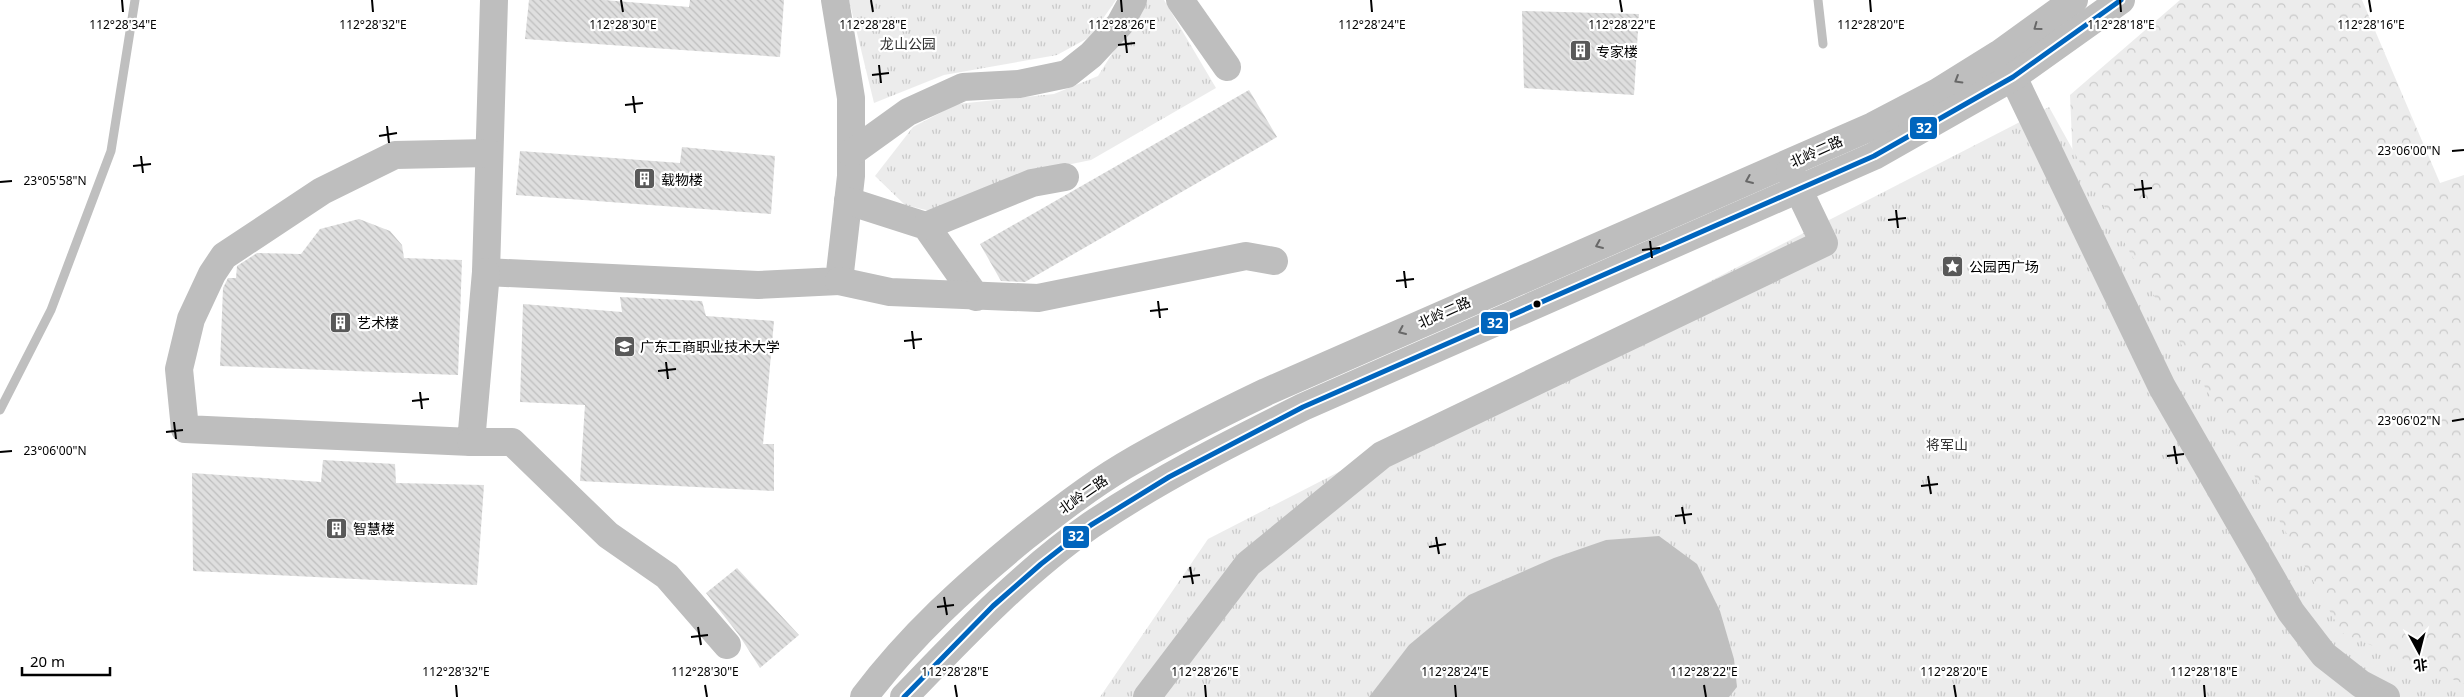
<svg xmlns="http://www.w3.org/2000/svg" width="2464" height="697" font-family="'Noto Sans','Noto Sans SC',sans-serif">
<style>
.forest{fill:url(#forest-crowns)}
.park{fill:url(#park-tufts)}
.water{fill:#bfbfbf}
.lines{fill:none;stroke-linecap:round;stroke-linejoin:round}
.stream{stroke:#bfbfbf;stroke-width:9}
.building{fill:url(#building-back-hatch)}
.minor{stroke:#bebebe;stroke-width:28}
.bus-1-casing{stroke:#fff;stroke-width:9}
.bus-1{stroke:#0065bd;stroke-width:5}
.oneway{stroke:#686868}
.ticks{fill:none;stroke:#000;stroke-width:2}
.bus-dot{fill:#000;stroke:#fff;stroke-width:2}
.labels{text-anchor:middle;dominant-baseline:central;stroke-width:4.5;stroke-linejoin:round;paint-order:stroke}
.park-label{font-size:14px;fill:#333;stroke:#fff}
.poi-label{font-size:14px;fill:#000;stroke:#fff;text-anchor:start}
.street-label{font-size:14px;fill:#000;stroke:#fff}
.ticks-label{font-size:12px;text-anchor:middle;fill:#000;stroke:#fff;stroke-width:4.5;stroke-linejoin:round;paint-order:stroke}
.line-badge{stroke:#fff;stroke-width:2}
.badge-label{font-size:14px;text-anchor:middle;font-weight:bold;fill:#fff}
</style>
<defs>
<pattern id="forest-crowns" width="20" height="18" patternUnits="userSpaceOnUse" patternTransform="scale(1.25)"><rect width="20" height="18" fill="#ececec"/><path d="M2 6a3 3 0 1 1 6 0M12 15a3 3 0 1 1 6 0" fill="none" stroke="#c9c9c9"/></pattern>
<pattern id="park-tufts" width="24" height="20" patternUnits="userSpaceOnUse" patternTransform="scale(1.25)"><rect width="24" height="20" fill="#ececec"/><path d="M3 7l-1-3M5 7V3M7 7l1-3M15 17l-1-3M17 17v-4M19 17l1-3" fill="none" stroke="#c9c9c9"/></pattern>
<pattern id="building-back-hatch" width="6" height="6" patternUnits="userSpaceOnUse" patternTransform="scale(1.25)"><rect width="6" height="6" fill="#dfdfdf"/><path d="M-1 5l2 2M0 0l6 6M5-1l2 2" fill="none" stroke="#bebebe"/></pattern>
</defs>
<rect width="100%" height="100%" fill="#fff"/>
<path class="forest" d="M2180,0H2362L2440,183L2464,175V697L2361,684L2075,209L2070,95Z"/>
<g class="park">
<path d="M849,0H1116L1090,37L1057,55L944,75L874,103Z"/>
<path d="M1146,0H1164L1216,88L1091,160L1047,169L930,211L905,205L875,176L913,127L957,104L1054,94L1098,76Z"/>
<path d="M2049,107L2342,633L2464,684V697H1100L1208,539Z"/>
</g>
<path class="water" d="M1659,536L1697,564L1720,611L1734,659L1737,687L1729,697H1369L1409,645L1469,595L1554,558L1606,540Z"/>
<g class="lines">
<g class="stream">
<path d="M1818,0L1823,44"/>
<path d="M0,410L51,310L111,151L135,0"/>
</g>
</g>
<g class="building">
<path d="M529,0H604L689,7L690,0H784L780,57L525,39Z"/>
<path d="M1522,11L1639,14L1634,95L1524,88Z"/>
<path d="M1249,90L1277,137L1025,282L1001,281L980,244Z"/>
<path d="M682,147L775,156L771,214L516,195L520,151L680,163Z"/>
<path d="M359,219L390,231L402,245L404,258L462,260L458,375L220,366L223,288L228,278H236L237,266L257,253L301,254L320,229Z"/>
<path d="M620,297L702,301L706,316L774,321L763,444H774V491L580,481L585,405L520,402L523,304L622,312Z"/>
<path d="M323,460L395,464L396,483L484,485L477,585L193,571L192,473L321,482Z"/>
<path d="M737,568L799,635L760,668L739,635L706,593Z"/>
</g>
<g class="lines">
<g class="minor">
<path d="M494,0L486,272L758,285L839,281L851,176V98L835,0"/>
<path d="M1180,0L1227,67"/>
<path d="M2004,62L2013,77L2162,387L2291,612L2324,655L2361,684L2386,697"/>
<path d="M851,153L908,112L963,87L1019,84L1067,74L1091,55L1120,24L1133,0"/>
<path d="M848,201L926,226L976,297"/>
<path d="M926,226L1032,183L1065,177"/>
<path d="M486,272L471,442L185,429L179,369L191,319L212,274L224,256L322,191L395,155L489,153"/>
<path d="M839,281L890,292L1038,298L1246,256L1274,261"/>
<path d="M471,442H512L608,535L667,576L727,645"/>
<path d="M864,697C910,636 966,585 1025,537C1057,512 1089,487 1124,466C1170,439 1218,415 1266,392L1873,126L1938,92L1999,54L2074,0"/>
<path d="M904,697C962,637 1022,573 1091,525C1159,479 1231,443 1303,407L1874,156L2013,77L2121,0"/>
<path d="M1147,697L1248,564L1382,455L1824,243L1790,172"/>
</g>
<defs>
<path id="bus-1" d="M904,697L993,606L1041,564L1091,525L1169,477L1303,407L1874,156L2013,77L2121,0"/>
</defs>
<use href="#bus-1" class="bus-1-casing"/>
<use href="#bus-1" class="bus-1"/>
</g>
<defs><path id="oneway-chevron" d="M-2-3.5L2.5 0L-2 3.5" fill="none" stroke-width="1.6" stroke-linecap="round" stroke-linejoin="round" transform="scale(1.25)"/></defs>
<g class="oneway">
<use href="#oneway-chevron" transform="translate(2037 27) rotate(144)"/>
<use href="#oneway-chevron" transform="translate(1958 80) rotate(149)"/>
<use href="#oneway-chevron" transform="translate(1749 180) rotate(157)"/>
<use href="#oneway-chevron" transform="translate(1599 245) rotate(157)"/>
<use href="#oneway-chevron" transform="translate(1402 331) rotate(156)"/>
</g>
<path class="ticks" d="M122,0L123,12M372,0L373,12M621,0L623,12M871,0L873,12M1121,0L1122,12M1371,0L1372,12M1620,0L1622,12M1870,0L1871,12M2120,0L2121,12M2369,0L2371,12M1125,35L1127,53M1118,45L1135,43M879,65L881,83M872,75L889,73M633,96L635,113M625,105L643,103M387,126L389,143M379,136L397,133M2452,151L2464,150M141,156L143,173M133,166L151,164M2142,180L2144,198M0,182L12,181M2134,190L2152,188M1896,210L1898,228M1888,220L1906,218M1650,241L1652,258M1642,250L1660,248M1404,271L1406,288M1396,281L1414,279M1158,301L1160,318M1150,311L1168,309M912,331L914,349M904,341L922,339M666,362L668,379M658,371L676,369M420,392L422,409M412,401L429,399M2452,421L2464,419M174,422L176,439M166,432L183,430M2174,446L2177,464M0,452L12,451M2167,456L2184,454M1928,476L1931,494M1921,486L1938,484M1682,507L1685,524M1675,516L1692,514M1436,537L1439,554M1429,547L1446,544M1190,567L1193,584M1183,577L1200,575M944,597L947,615M937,607L954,605M698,627L701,645M691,637L708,635M456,685L457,697M705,685L707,697M955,685L957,697M1205,685L1206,697M1455,685L1456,697M1704,685L1706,697M1954,685L1956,697M2204,685L2205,697"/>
<defs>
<symbol id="building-square" viewBox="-11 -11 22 22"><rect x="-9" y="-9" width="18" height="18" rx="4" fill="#595959" stroke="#fff"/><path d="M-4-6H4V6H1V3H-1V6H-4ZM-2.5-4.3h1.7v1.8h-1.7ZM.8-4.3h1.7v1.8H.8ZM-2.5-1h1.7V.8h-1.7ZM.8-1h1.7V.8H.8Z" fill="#fff"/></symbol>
<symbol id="sight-square" viewBox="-11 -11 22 22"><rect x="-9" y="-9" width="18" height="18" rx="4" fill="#595959" stroke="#fff"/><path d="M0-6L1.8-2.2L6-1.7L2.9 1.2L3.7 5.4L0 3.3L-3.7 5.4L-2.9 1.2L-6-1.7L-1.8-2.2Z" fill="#fff"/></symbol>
<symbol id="university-square" viewBox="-11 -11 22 22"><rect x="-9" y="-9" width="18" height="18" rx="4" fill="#595959" stroke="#fff"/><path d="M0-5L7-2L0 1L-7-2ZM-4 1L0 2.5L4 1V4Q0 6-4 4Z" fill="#fff"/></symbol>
</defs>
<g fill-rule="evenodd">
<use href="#building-square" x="1568" y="38" width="25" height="25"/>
<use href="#building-square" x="632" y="166" width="25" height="25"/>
<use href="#sight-square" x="1940" y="254" width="25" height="25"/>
<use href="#building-square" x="328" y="310" width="25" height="25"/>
<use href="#university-square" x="612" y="334" width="25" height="25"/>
<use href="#building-square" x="324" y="516" width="25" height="25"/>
</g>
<circle class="bus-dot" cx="1537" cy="304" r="4.5"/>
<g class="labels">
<g class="park-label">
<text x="908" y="43">龙山公园</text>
<text x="1947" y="444">将军山</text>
</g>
<g class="poi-label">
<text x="1596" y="51">专家楼</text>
<text x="661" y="179">载物楼</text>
<text x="1969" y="266">公园西广场</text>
<text x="357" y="322">艺术楼</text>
<text x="640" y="346">广东工商职业技术大学</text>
<text x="353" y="528">智慧楼</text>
</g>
<g class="street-label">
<text transform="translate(1816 151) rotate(-24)">北岭二路</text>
<text transform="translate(1444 312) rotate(-24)">北岭二路</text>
<text transform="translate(1083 494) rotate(-35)">北岭二路</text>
</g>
</g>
<g class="ticks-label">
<text x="123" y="29">112°28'34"E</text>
<text x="373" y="29">112°28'32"E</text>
<text x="623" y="29">112°28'30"E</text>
<text x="873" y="29">112°28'28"E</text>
<text x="1122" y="29">112°28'26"E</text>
<text x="1372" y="29">112°28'24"E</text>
<text x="1622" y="29">112°28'22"E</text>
<text x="1871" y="29">112°28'20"E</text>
<text x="2121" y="29">112°28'18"E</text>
<text x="2371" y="29">112°28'16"E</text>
<text x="2409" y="155">23°06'00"N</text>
<text x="55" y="185">23°05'58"N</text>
<text x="2409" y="425">23°06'02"N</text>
<text x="55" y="455">23°06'00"N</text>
<text x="456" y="676">112°28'32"E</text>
<text x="705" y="676">112°28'30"E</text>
<text x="955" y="676">112°28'28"E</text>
<text x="1205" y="676">112°28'26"E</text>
<text x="1455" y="676">112°28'24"E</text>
<text x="1704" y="676">112°28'22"E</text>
<text x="1954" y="676">112°28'20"E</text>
<text x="2204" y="676">112°28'18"E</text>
</g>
<g class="line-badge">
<rect x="1909" y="116" width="29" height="24" rx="5" fill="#0065bd"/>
<rect x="1480" y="311" width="29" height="24" rx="5" fill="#0065bd"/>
<rect x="1062" y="525" width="28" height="24" rx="5" fill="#0065bd"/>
</g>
<g class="badge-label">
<text x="1924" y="133">32</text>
<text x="1495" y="328">32</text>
<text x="1076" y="541">32</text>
</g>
<g transform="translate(2419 652) rotate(173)" stroke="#ffffff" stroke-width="4" paint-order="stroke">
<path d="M0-4L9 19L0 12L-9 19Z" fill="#000000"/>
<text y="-8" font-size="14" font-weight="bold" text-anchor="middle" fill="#000000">北</text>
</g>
<path d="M22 667v8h88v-8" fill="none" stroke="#000000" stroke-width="2.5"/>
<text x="30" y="667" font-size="15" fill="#000000" stroke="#ffffff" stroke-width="4" paint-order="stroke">20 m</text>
</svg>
